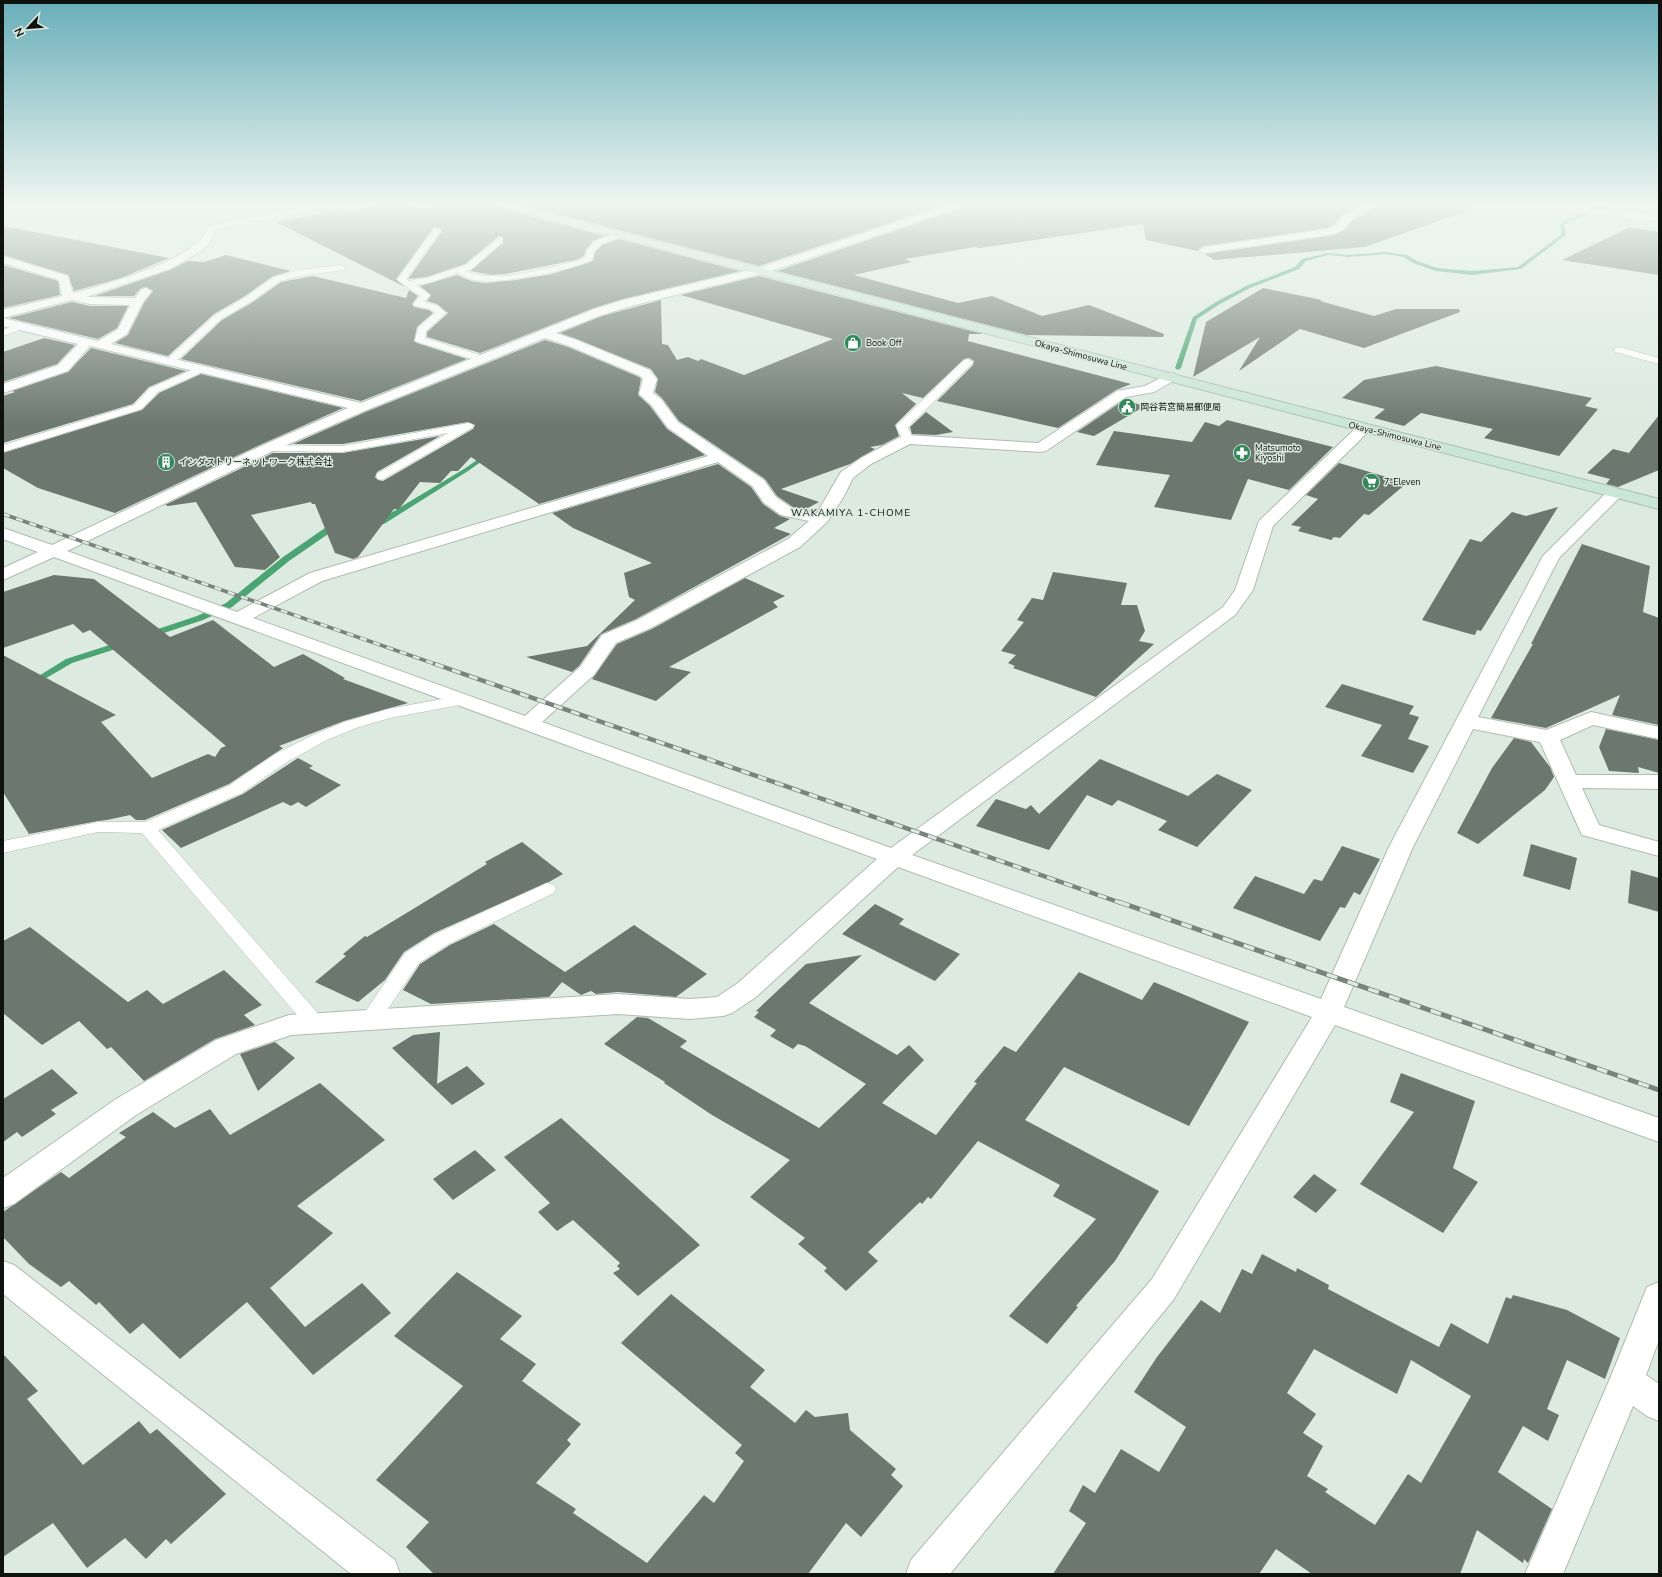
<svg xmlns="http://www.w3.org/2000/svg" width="1662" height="1577" font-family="'Nunito Sans','Noto Sans JP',sans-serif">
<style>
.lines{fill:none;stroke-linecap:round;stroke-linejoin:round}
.stream{fill:#4ca473;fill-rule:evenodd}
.building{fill:#6b776f;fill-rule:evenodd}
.service-casing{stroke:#afbcb3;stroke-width:1}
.minor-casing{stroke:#afbcb3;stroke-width:2}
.tertiary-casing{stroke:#afbcb3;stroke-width:2}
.secondary-casing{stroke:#afbcb3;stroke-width:2}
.service{fill:#fff;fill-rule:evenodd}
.minor{fill:#fff;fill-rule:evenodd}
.tertiary{fill:#fff;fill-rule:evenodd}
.secondary{fill:#cae6d6;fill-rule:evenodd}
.rail-far2-casing{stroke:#79827c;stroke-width:3.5}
.rail-far1-casing{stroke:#79827c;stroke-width:4.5}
.rail-casing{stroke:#79827c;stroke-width:5}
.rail-far2{stroke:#dceae0;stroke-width:2.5;stroke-dasharray:7;stroke-linecap:butt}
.rail-far1{stroke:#dceae0;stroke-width:3;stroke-dasharray:9;stroke-linecap:butt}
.rail{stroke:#dceae0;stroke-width:3.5;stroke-dasharray:11;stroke-linecap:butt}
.labels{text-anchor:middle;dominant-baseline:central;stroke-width:3;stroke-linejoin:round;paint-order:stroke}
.far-poi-label{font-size:9px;fill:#0e1310;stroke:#dceae0;text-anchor:start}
.far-street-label{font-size:9px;fill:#0e1310;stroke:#dceae0}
.far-neighbourhood-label{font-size:10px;letter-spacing:1px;fill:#0e1310;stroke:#dceae0}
</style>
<rect width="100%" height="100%" fill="#dceae0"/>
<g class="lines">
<g class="stream">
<path d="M1609,205H1615L1569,222L1564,225L1566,235L1521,269L1472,275L1436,271L1413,263L1404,257L1386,254L1348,257L1328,255L1306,261L1299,269L1250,288L1220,304L1197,319L1181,368L1178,370L1175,368L1193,317L1216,302L1246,286L1295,267L1302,259L1328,253L1348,255L1386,252L1407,255L1417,261L1437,268L1472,271L1518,267L1562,234L1560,225L1565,220Z"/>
<path d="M487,453L492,454L468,471L384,524L375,525L371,523L379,520L464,469Z"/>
<path d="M339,525H342V529L331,532L289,561L232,607L203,620L152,637H146L145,635L146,633L197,616L226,603L283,557L325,528Z"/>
<path d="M122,641L126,644L125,646L72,663L36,684H30L29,682L66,659Z"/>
</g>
</g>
<g class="building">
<path d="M385,205L434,209L435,205H498L501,208L605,236L593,241L586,250L584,256L576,260L506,274L492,275L470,271L503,243V237L499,236L465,264L427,277L409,279H408L442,231L441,229L434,227L396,279L405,287L276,222L330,212L345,209L351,212Z"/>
<path d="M522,205H767L776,207L784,205H944L759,266Z"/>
<path d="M966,205H1362L1342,215L1335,224L1328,228L1204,246L1198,251L1146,240L1143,224L980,248L975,247L905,259L912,262L854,275L958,303L992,296L1042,316L1089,305L1164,334L1163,337L1027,335L777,271L962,208Z"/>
<path d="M1378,205H1472L1473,209L1364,247L1214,260L1205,254L1335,235L1345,230L1352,221Z"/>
<path d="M3,226L169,258L121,278L74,291L68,275L3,255Z"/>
<path d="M1630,227L1659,232V275L1562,260Z"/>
<path d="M619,239L740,271L623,299L594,308L480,353L427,337V332L448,313L437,304L427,301L431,295L420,286L457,275L471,281L485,283L516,280L552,274L593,261L595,252L602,245Z"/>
<path d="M226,255L291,271L273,276L245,296L214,314L168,356L115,343L128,335L144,303L153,291L146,287L141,288L134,296H95L170,270L188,261L204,262Z"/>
<path d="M3,265L58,281L60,295L3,308Z"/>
<path d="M313,276L406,298L409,290L418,296L412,304L414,307L429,310L433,313L417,327L414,341L417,343L467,359L361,401L181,359L222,320L253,302L281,282Z"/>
<path d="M759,276L983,334H969L968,341L1131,384L1116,390L1058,428L937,401L973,365L974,361L969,358L964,359L923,398L902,393L916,404L895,425L899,436L882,445L870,447L875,449L850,464L781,489L819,502L806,509L793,507L777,496L765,479L679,421L662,398L655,392L658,379L651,369L560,333L602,316L661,300L662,344L668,345L677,360L688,357L698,361L701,359L744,375L833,339L681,295Z"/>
<path d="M1263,288L1322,300L1320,301L1374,316L1396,309H1459L1460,312L1364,348L1300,329L1239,371L1260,337L1193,377L1206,322Z"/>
<path d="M72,302L90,306H128L117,328L98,339L9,318Z"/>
<path d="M44,338L75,345L57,364L3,382V352Z"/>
<path d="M545,340L568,347L639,377L641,379L638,395L650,406L667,429L705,455L539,504L471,457L458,471H451L440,483L420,482L399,509H394L358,557L353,559L335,553L315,504H312L311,502L251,515L280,557L265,570L235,567L196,502L168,506L165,505L273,453H343L440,436L377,472L375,477L378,480L383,481L473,429L475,425L468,422L343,444H293L368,411Z"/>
<path d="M91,348L186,371L149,387L133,404L3,443V396L15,392L12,391L68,372Z"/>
<path d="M1436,366L1592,398L1585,406L1598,409L1559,456L1484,438L1493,429L1421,413L1404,426L1374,418L1385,409L1342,398L1364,380Z"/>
<path d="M201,374L343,408L262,444L115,513L38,488L3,468V453L142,410L159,393Z"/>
<path d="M1124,400L1145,406L1094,436L1077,432Z"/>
<path d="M926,412L953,432L936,435L912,434L910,427Z"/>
<path d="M1659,415V470L1618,487L1606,484L1610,479L1587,473L1613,449L1629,453Z"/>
<path d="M1227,420L1333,447L1289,490L1248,479L1231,520L1154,507L1170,475L1096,465L1114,431L1192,442L1205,422L1219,426Z"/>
<path d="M1339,463L1407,483L1369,515L1364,514L1340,538L1334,537L1331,540L1298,531L1301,527L1291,525L1318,499L1306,495Z"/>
<path d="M718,464L751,487L763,504L780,516L790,519L774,528L791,534L636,619L601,634L579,666L572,672L526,657L587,646L635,600L629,597L624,573L652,563L573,528L552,513Z"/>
<path d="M1558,507L1481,631L1477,630L1475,635L1470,634L1422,620L1470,539L1481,542L1512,512L1526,516Z"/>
<path d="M1582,544L1650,566L1643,612L1659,618V725L1612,715L1620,695L1546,728L1491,718L1533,644H1531Z"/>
<path d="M1053,572L1127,583L1121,605H1137L1145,631L1139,641L1154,644L1096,697L1013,668L1015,666L1008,663L1016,655L1001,651L1024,622L1017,620L1032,598L1043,600Z"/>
<path d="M54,575L94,579L170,637L213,620L274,667L303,654L345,678L343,679L408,703L344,721L279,746L283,748L229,784L145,820H136L130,815L107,820L98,821L29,834L3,792V655L116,715L101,722L152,778L208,754L215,757L221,748L226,746L90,630L83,633L73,624L3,648V592Z"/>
<path d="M745,578L785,596L773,602L778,607L669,667L691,672L656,701L592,679L617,644L652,629Z"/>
<path d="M1342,684L1414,706L1409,714L1419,717L1408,739L1429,746L1413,773L1361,756L1382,725L1325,707Z"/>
<path d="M1606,729L1659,740V773L1638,767L1639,773L1609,771L1599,747Z"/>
<path d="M1514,738L1531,742L1550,767L1554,777L1545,790L1478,844L1457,833L1492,768Z"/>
<path d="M298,758L313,766L309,768L341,785L306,807L298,802L291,806L283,802L181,848L162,830L243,794Z"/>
<path d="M1100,759L1188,796L1217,774L1252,790L1197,847L1158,830L1167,821L1118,800L1112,806L1087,795L1049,850L976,826L996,799L1026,809L1031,805L1039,814Z"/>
<path d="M522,842L563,874L549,882L434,933L404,952L385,980L358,1002L315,982L346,956L343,954L365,936L367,937L487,864L485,862Z"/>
<path d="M1531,844L1577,858L1570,890L1523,876Z"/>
<path d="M1342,846L1380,859L1360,895L1354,892L1345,908L1340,907L1320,941L1233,908L1255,876L1304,894L1314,879L1322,881Z"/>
<path d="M1631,870L1659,878V912L1628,903Z"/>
<path d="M875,904L904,919L899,924L960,954L935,981L842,934Z"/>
<path d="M494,924L565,972L634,925L707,974L676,997L618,992L596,994L591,991L581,995L562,982L549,997L431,1004L403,990L420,964L450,945Z"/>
<path d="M30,927L128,1002L147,990L163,1004L224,970L262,1005L244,1015L255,1025L215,1039L144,1081L111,1047L107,1049L79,1021L42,1045L3,1013V941Z"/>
<path d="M862,955L809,1003L897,1055L909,1045L924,1060L882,1103L936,1135L977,1083L974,1082L1004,1046L1016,1052L1079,972L1142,1000L1154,982L1249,1022L1189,1126L1064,1067L1025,1120L1159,1191L1115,1261L1076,1306L1078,1307L1047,1344L1009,1316L1096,1219L1053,1196L1060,1185L978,1141L931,1199L928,1197L922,1204L920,1202L868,1252L878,1261L846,1291L824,1271L827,1268L798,1244L805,1238L750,1197L790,1160L712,1115L664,1083L665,1082L604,1044L637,1017L648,1018L687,1041L680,1047L819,1128L866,1084L805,1046L798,1044L793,1049L770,1036L776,1030L754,1017L759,1012L756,1011L806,964Z"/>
<path d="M440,1032L437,1084L467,1066L485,1084L452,1105L392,1048L413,1035Z"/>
<path d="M275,1042L295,1058L258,1091L240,1054Z"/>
<path d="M52,1069L78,1093L51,1110L56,1114L22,1137L17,1132L3,1142V1099Z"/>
<path d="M1401,1073L1475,1101L1453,1168L1478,1182L1443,1233L1360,1184L1414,1112L1390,1102Z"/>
<path d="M320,1083L385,1140L297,1206L333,1233L270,1288L305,1327L362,1283L391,1313L313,1375L247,1302L180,1359L143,1323L130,1334L99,1302L96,1305L69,1281L61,1287L29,1264L3,1237V1212L61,1172L69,1178L126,1137L119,1133L153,1112L175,1128L210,1109L230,1135Z"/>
<path d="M561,1118L700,1245L638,1296L613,1273L620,1269L617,1266L620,1263L573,1220L557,1231L538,1212L550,1203L504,1157Z"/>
<path d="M475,1150L496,1170L453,1200L433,1179Z"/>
<path d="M1314,1174L1337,1190L1316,1213L1293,1197Z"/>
<path d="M1262,1254L1296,1272L1297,1268L1329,1285L1328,1289L1439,1347L1451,1323L1488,1344L1506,1297L1511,1299L1513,1295L1567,1310L1620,1338L1605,1379L1567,1360L1547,1409L1559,1415L1548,1441L1523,1426L1498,1472L1552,1509L1528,1563L1524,1559L1523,1563L1477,1530L1460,1574H1312L1276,1549L1259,1574H1053L1086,1523L1069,1511L1083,1485L1095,1493L1121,1449L1159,1472L1186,1427L1134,1392L1157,1357L1201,1300L1220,1313L1242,1269L1252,1274ZM1314,1349L1397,1394L1411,1360L1471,1396L1421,1483L1408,1474L1375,1525L1325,1492L1328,1489L1307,1476L1323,1446L1303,1433L1316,1414L1287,1393Z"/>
<path d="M457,1272L522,1316L500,1339L536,1364L522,1381L581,1424L567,1440L571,1444L536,1483L576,1509L573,1513L647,1563L704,1495L714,1503L744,1461L735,1453L742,1445L621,1343L671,1294L765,1370L750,1387L795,1423L806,1410L815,1417L848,1413L850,1430L896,1469L891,1475L903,1486L861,1537L846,1523L808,1574H434L406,1547L429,1522L376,1480L463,1386L394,1336Z"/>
<path d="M3,1354L38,1391L27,1399L83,1465L139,1421L150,1434L157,1429L226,1494L171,1544L166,1539L146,1559L125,1538L87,1568L53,1523L3,1557Z"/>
</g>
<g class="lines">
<defs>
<g id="service">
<path d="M315,205H331L327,207L214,229L210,227L214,225Z"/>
<path d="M434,228L441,230L406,279L409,281L427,278L466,265L499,238H502V242L472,269L465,271C498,285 544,268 577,261L585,257C588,239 607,236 622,233L626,235L601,244L594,251L592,260C571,271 497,285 474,280C468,279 462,275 457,273L432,282L416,285L430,295L424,302L436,305L446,313L426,331L425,338L486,357L487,359L482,362L417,342L415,340L418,328L435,313L430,309L415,306L413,304L420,296L397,280Z"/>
<path d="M341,265L345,268L344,270L300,276L280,281L252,301L221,319L173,364L169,365L164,362L215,315L246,297L274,277L299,270Z"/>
<path d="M22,323L27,326L25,328L3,336V330Z"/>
<path d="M1619,347L1659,358V364L1615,352L1614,350L1615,348Z"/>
<path d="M968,359L973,362L972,364L908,427L913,439L911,441H903L896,426L898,424L964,360Z"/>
<path d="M201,366L206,369L205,371L158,392L142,409L3,452V445L134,405L150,388Z"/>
<path d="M468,423L472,424L474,426L472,428L382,480L378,479L376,476L378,473L448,433L343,452L268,451L262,448L268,445L343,446Z"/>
<path d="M464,695L470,697L472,700L470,703L390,718L356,728L327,740L287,762L242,793L158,830L322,1018L325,1023L322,1028L315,1031L308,1028L142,833L98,832L3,853V841L98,822H145L230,785L275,754L315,734L344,722L388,709Z"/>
<path d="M547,883L554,885L556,889L554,893L449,944L419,963L377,1025L370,1028L363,1025L360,1020L363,1015L405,953L435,934Z"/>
</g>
<g id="minor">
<path d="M949,205H964L962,207L765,273L631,306L602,315L556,333L577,340L650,370L657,379L653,393L661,399L678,422L764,480L776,497L792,508L817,513L841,472L861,458L902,436L907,435L1038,443L1117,391L1145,386L1170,373L1175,374L1177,377L1175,380L1154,392L1126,397L1046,451L1041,452L910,444L871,464L853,478L843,498L827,522L800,547L651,628L616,643L594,675L542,722L891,848L1223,607L1235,590L1259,521L1359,425H1369L1371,428L1369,431L1273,526L1253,590L1235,615L912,855L1321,999L1389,847L1543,556L1609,490H1621L1623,493L1621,496L1559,558L1478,717L1546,730L1591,712L1659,727V739L1593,725L1560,740L1576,775H1659V789L1582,788L1599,825L1659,842V856L1582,835L1540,742L1473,729L1413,847L1344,1007L1659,1118V1142L1335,1025L1174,1299L950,1574H906L911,1560L1152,1279L1312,1017L898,867L756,997L732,1013L723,1016L690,1019L618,1014L291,1035L236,1054L136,1115L14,1204L3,1208V1178L116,1099L216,1040L289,1015L618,994L690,999L717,997L738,983L877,859L54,557L3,580V568L38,552L3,539V528L52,545L263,445L348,408L90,346L68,371L3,393V384L58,365L78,344L3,326V318L98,341L118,329L130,305L90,304L72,300L3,318V310L62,296L59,280L3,263V256L68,276L72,291L74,293C107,284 173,265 198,242C203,238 206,231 210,225H218L219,227L208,245L201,251L170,269L86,297L135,298L142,289L146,288L152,291L143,302L127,334L111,344L361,403L594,309L623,300L758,268ZM545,338L569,346L640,376L643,379L639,394L651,405L668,428L708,456L310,573L237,612L67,551L273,451L367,410ZM718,462L752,486L764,503L781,515L809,521L788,539L637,620L602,635L580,667L525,716L253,618L322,581Z"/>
<path d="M1365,205H1377L1351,220L1344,229L1335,234L1204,253L1199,250L1204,247L1328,229L1336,225L1343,216Z"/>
<path d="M3,1261L14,1265L395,1560L400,1574H351L3,1294Z"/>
<path d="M1659,1282V1340L1646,1375L1659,1384V1421L1647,1416L1633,1406L1563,1574H1525L1609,1381L1643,1297L1647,1287Z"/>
</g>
<path id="tertiary" d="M1541,205H1570L1659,216V222L1546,208Z"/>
<path id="secondary" d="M499,205H516L1659,499V509L501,207Z"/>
</defs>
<use href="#service" class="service-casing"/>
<use href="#minor" class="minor-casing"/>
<use href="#tertiary" class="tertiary-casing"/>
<use href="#secondary" class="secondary-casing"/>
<use href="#service" class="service"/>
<use href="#minor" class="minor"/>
<use href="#tertiary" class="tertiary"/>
<use href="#secondary" class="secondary"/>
<defs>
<path id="rail-far2" d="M3,514L438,665"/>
<path id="rail-far1" d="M435,664L1121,903"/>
<path id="rail" d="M1119,902L1659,1090"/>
</defs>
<use href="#rail-far2" class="rail-far2-casing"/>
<use href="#rail-far1" class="rail-far1-casing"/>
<use href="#rail" class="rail-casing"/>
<use href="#rail-far2" class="rail-far2"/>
<use href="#rail-far1" class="rail-far1"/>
<use href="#rail" class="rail"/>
</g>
<linearGradient id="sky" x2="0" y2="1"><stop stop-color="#69aeb9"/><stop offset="0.48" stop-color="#eff6f1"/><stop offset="1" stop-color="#eff6f1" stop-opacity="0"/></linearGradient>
<rect width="1662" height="426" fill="url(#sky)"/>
<defs>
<symbol id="shop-disc" viewBox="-11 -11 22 22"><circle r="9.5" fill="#34895c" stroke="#dceae0"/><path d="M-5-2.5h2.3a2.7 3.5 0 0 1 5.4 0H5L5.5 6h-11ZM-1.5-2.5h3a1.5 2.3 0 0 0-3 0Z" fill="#fff"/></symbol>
<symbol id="civic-disc" viewBox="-11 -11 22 22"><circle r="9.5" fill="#34895c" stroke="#dceae0"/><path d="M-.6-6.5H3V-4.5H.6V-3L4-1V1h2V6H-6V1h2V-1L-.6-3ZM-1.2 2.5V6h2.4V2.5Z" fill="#fff"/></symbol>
<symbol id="pharmacy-disc" viewBox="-11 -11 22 22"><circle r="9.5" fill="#34895c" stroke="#dceae0"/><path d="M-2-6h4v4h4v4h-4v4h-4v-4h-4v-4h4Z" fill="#fff"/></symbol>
<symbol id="building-disc" viewBox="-11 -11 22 22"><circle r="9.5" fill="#34895c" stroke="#dceae0"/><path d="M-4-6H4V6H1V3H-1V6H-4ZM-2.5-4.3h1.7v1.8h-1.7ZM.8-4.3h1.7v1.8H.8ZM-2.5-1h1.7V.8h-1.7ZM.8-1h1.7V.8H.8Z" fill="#fff"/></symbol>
<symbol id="supermarket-disc" viewBox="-11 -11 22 22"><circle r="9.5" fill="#34895c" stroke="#dceae0"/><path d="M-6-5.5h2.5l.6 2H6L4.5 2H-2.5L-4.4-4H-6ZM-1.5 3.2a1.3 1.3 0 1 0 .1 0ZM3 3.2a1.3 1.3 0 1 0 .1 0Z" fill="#fff"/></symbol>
</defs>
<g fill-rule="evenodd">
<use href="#shop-disc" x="843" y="333" width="20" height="20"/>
<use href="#civic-disc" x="1117" y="397" width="20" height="20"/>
<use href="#pharmacy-disc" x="1232" y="443" width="20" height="20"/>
<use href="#building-disc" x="156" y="452" width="20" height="20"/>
<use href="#supermarket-disc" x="1361" y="472" width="20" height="20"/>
</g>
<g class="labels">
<g class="far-poi-label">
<text x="866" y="343">Book Off</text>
<text x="1140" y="407">岡谷若宮簡易郵便局</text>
<text x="1255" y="448">Matsumoto<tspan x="1255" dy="10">Kiyoshi</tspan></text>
<text x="179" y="462">インダストリーネットワーク株式会社</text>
<text x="1384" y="482">7-Eleven</text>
</g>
<g class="far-street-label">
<text transform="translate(1081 355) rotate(15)">Okaya-Shimosuwa Line</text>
<text transform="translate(1395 436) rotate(14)">Okaya-Shimosuwa Line</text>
</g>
<g class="far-neighbourhood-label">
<text x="851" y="513">WAKAMIYA 1-CHOME</text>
</g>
</g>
<rect width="1662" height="1577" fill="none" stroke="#0e1310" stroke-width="8"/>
<g transform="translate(28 28) rotate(244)" stroke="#dceae0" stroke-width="3" paint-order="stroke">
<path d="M0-3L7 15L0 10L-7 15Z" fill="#0e1310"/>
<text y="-6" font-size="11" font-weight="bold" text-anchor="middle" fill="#0e1310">N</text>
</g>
</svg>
